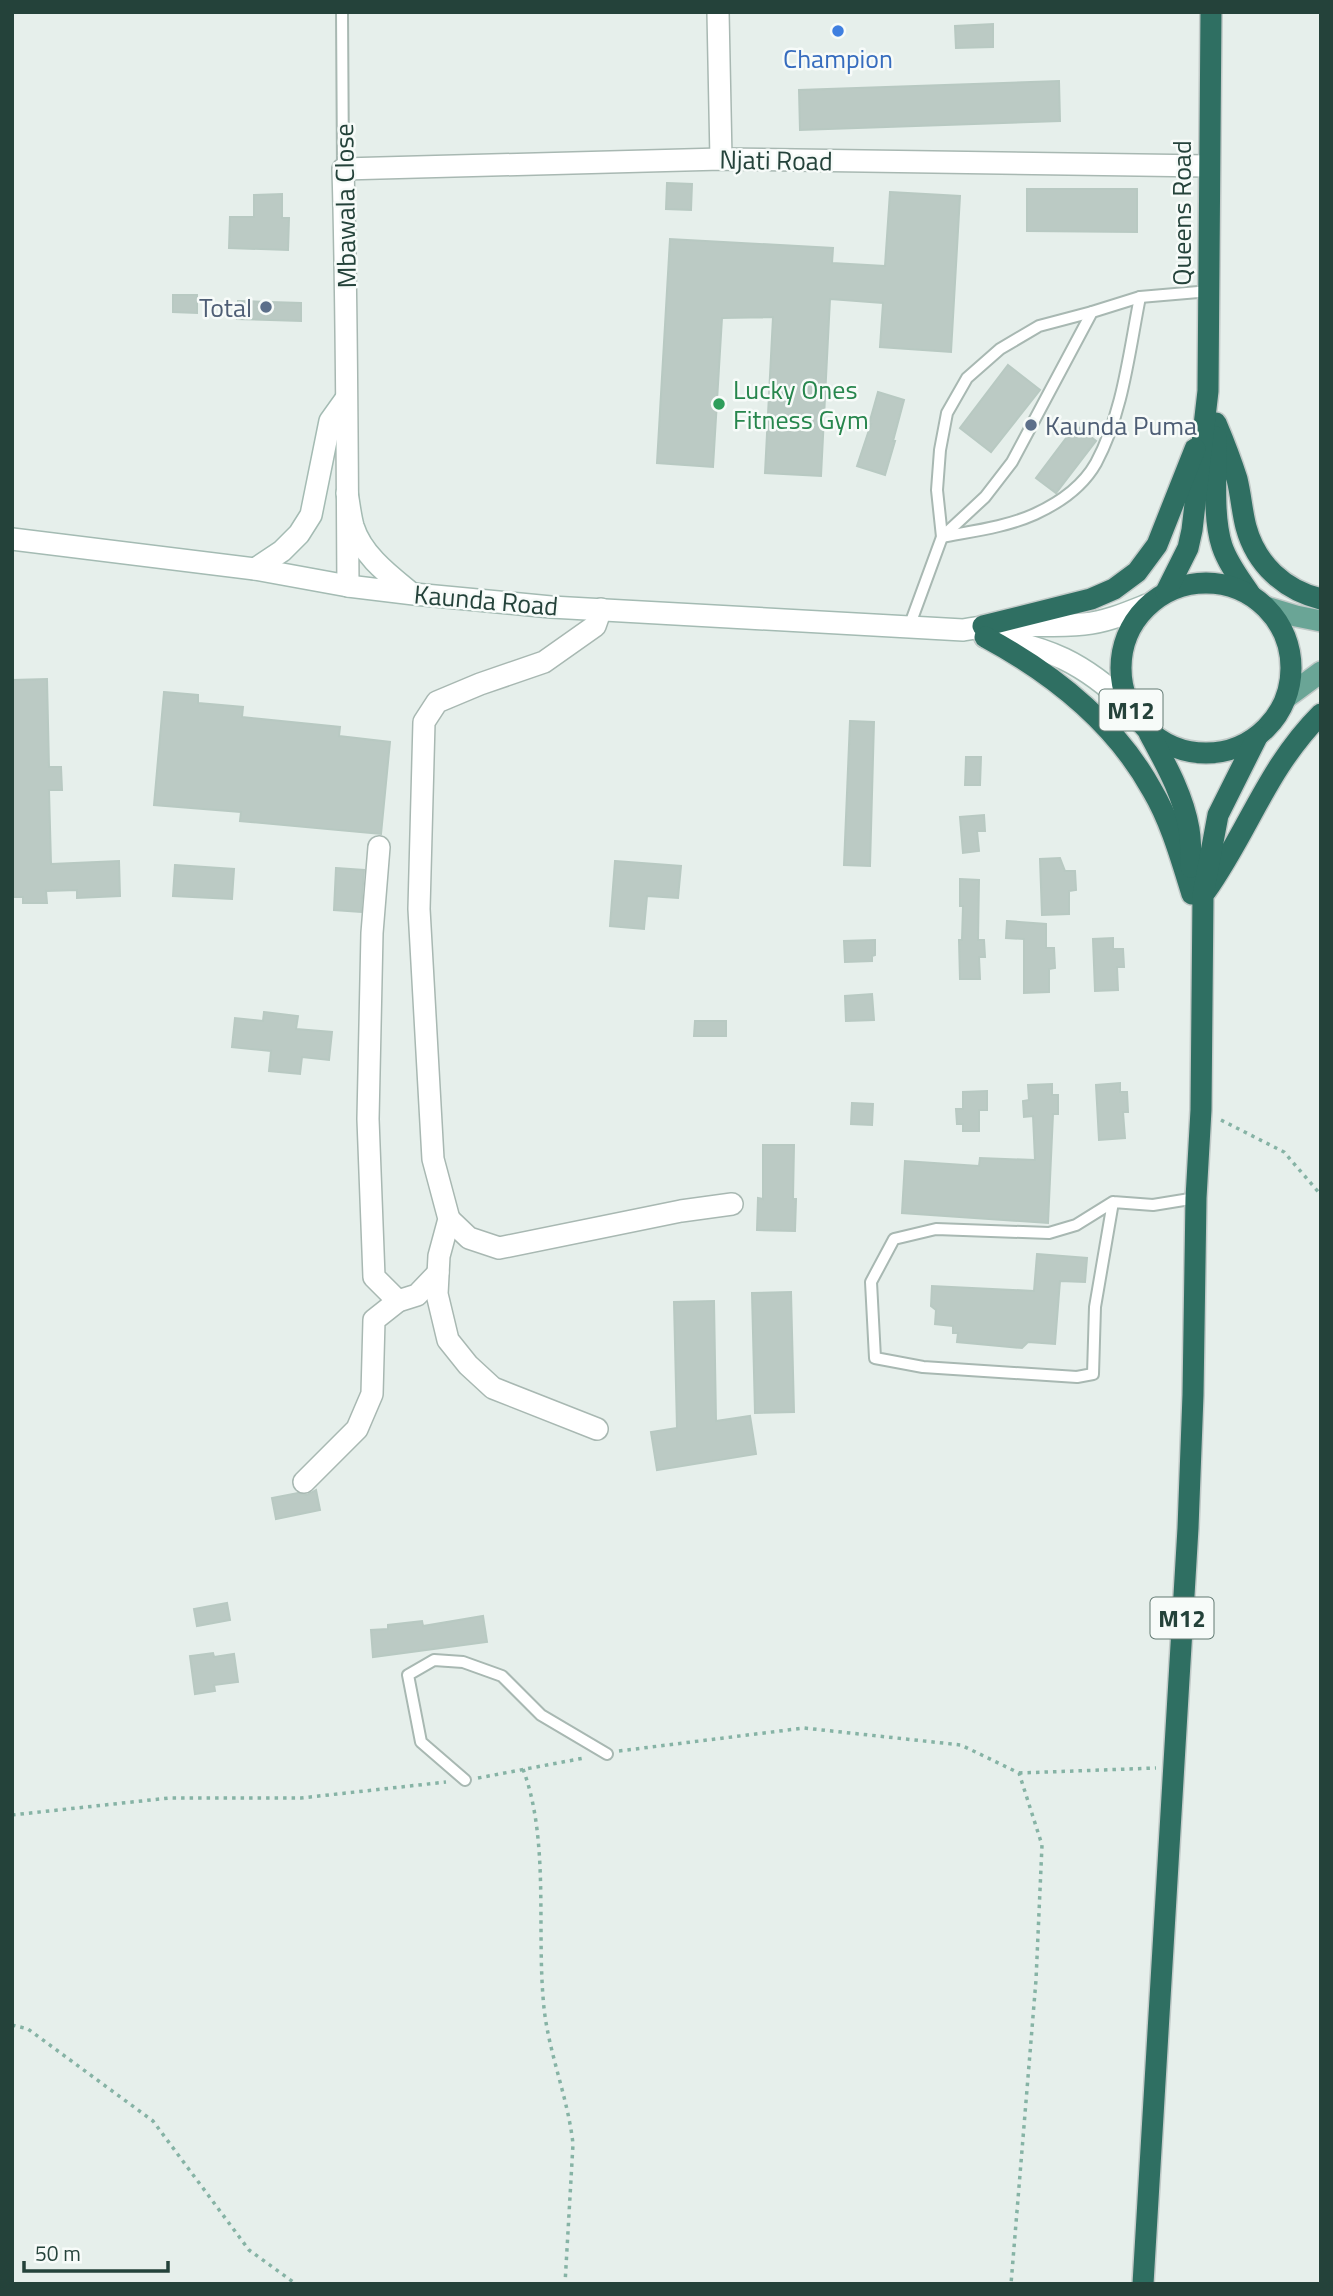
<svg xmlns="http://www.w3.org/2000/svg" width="1333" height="2296" font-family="'Titillium Web',sans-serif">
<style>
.building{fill:#bbcac4;stroke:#b8c9c2;stroke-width:2}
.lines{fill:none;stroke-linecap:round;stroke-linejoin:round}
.lane-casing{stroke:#a8b8b2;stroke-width:14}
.street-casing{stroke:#a8b8b2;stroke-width:24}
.secondary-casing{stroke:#a4bbb3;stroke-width:24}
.primary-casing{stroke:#c2cac8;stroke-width:24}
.highway-casing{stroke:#c2cac8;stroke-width:24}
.path{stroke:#86b3a5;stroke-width:3.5;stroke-dasharray:3.5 5;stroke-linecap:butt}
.lane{stroke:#fff;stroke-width:10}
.street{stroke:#fff;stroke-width:21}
.secondary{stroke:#fff;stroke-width:21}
.primary{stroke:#6aa596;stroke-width:21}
.highway{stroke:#2f6f62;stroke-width:21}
.shop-dot{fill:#3f7fe0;stroke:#f7fbf9;stroke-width:2.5}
.service-dot{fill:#5c6f8a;stroke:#f7fbf9;stroke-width:2.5}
.leisure-dot{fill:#2e9e5b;stroke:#f7fbf9;stroke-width:2.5}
.labels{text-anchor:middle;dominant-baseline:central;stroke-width:5;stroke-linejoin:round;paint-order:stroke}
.shield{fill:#f7fbf9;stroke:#637a73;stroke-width:2}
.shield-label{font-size:24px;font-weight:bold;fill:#24423a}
.shop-label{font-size:26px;fill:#366cbe;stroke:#f7fbf9}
.street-label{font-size:26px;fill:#24423a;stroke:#f7fbf9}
.service-label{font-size:26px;fill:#4e5e75;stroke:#f7fbf9;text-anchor:end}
.leisure-label{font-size:26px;fill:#27864d;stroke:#f7fbf9;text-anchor:start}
</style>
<rect width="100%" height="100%" fill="#e6efeb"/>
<g class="building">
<path d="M993,24V47L956,48L955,26Z"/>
<path d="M1059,81L1060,121L800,130L799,90Z"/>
<path d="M667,183L692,184L691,210L666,209Z"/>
<path d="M1027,189H1137V232L1027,231Z"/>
<path d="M890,192L960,196L951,352L880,347L883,303L830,299L821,476L765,473L773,317L722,318L713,467L657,463L670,239L833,248L832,263L885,266Z"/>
<path d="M282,194V218H289L288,250L229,248L230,217H254V195Z"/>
<path d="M173,295H197V313L173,312Z"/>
<path d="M238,301L301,303V321L237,319Z"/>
<path d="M1008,365L1040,390L991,452L960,428Z"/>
<path d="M878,392L904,400L893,441H895L885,475L857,466L871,424H869Z"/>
<path d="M1076,425L1096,441L1056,493L1036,478Z"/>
<path d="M47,679L49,767H61L62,790H49L51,864L119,861L120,896L77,898V890L46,891L47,903H23V897H12V680Z"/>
<path d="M164,692L198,695V703L243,707L242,717L340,727L339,736L390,742L381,834L240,821L241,812L154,805Z"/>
<path d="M850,721L874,722L870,866L844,865Z"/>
<path d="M966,757H981L980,785H965Z"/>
<path d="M984,815L985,831H977L979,851L963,853L960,817Z"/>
<path d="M1060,858L1065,871H1075L1076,890L1069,891V914L1042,915L1040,859Z"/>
<path d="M615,861L681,866L678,898L647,896L644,929L610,926Z"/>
<path d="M175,865L234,869L232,899L173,896Z"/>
<path d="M336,868L364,870L361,912L334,910Z"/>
<path d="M960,879L979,880L978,940H984L985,957H979L980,979H960L959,940H962L963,906H960Z"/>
<path d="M1007,921L1046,924V948H1054L1055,968L1049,969V992L1024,993V939L1006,938Z"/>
<path d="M1113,938V949H1123L1124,967H1117L1118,990L1095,991L1093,939Z"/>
<path d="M875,940V955L872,956V961L845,962L844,941Z"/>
<path d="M872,994L874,1020L846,1021L845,996Z"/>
<path d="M264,1012L298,1016L296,1029L332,1032L329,1060L302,1057L300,1074L269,1071L271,1051L232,1047L235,1018L263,1021Z"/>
<path d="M695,1021H726V1036H694Z"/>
<path d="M1120,1083V1092H1127L1128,1112H1123L1125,1138L1099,1140L1096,1085Z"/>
<path d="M1052,1084V1095H1058V1114H1053L1048,1223L902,1213L905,1161L979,1166L980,1158L1035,1160L1033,1116L1024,1117L1023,1101L1029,1100L1028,1085Z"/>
<path d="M987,1091V1110H979V1131H963V1124H957L956,1109H963V1092Z"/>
<path d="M852,1103L873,1104L872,1125L851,1124Z"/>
<path d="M763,1145H794L793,1199H796L795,1231L757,1230L758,1198L763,1199Z"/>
<path d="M1037,1254L1087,1258L1085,1282L1060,1281L1055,1344L1028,1342L1022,1348L957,1342L958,1333H953V1326L935,1324L936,1310L931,1306L932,1286L1034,1291Z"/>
<path d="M791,1292L794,1412L755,1413L752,1293Z"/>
<path d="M714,1301L716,1421L750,1416L756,1454L657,1470L651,1432L677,1428L674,1302Z"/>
<path d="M316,1490L320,1510L276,1519L272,1498L298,1493L307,1495Z"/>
<path d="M227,1603L230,1620L197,1626L194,1609Z"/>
<path d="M483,1616L487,1642L373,1657L371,1630L388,1629V1625L422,1621L423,1626Z"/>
<path d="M213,1653L214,1657L234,1654L238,1682L214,1685L215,1691L195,1694L190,1656Z"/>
</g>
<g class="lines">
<defs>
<g id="lane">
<path d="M342,12L343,169"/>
<path d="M1092,312L1039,326L1000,349L967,378L947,413L940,450L937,490L942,537C973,531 1006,527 1035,514C1059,503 1083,486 1096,463C1123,413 1129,352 1140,297"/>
<path d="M909,627L942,537L985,497L1012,462L1092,312L1140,297L1210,291"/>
<path d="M1113,1202L1095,1307L1093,1374L1077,1377L923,1367L875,1358L871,1282L894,1239L936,1229L1049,1233L1076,1225L1113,1202L1153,1205L1196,1198"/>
<path d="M465,1780L421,1742L408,1675L434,1660L463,1662L502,1676L541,1715L607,1754"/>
</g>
<g id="street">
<path d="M718,12L721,159"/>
<path d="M348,586C347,447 347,308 343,169L721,159L1208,166"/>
<path d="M379,847L372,933L368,1119L374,1277L398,1301"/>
<path d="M449,1219L469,1238L499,1248L681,1211L732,1204"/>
<path d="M597,1429L493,1388L468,1365L448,1340L437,1294L439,1256L449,1219L433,1159L419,909L424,722L437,702L480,684L544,662L595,626L601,609"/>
<path d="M304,1482L357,1429L372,1394L374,1320L398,1301L417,1295L438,1273"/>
</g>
<g id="secondary">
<path d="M347,493C349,503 350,515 353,526C362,555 389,575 411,593"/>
<path d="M12,539L255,569L348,586L414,594L551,607L963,630C1003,622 1044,628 1084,624C1106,622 1127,613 1147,605"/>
<path d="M255,569L282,551L299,534L311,515L330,421L345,400"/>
<path d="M985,637C1048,646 1084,663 1130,707"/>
</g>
<g id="primary">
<path d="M1266,607L1296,616L1321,621"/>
<path d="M1287,697L1321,672"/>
</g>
<g id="highway">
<path d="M1216,423C1224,442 1231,460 1237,479C1241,495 1242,512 1246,527C1256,564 1284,590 1321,599"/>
<path d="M1216,437C1217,470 1212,515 1222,546C1228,564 1240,579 1250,594"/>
<circle cx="1206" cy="668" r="85"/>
<path d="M1166,592L1188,548L1192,530L1208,391L1211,12"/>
<path d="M983,626L1091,599L1114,589L1137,572L1157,545L1195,449"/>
<path d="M985,637C1052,673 1115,723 1152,790C1171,822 1181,859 1192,894"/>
<path d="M1149,733C1165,763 1183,794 1189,829C1191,841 1191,855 1191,867"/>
<path d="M1206,891C1249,830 1267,768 1321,714"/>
<path d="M1143,2284L1188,1528L1193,1395L1196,1198L1201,1110L1203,895L1218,815L1257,737"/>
</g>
</defs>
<use href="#lane" class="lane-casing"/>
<use href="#street" class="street-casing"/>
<use href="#secondary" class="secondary-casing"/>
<use href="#primary" class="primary-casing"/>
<use href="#highway" class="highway-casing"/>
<g class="path">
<path d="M1221,1120L1284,1152L1321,1195"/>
<path d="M619,1751L804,1728L961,1745L1019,1773L1042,1845L1036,1980L1011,2284"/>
<path d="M523,1769C550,1841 536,1931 544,2008C549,2054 568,2098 573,2144L565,2284"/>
<path d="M1019,1773L1156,1768"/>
<path d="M478,1778L584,1758"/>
<path d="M12,1815L169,1798H301L446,1782"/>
<path d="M12,2025L28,2029L153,2121L249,2250L296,2284"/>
</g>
<use href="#lane" class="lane"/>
<use href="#street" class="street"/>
<use href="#secondary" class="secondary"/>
<use href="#primary" class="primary"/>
<use href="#highway" class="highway"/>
</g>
<circle class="shop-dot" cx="838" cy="31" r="7"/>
<g class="service-dot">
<circle cx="266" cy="307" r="7"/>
<circle cx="1031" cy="425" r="7"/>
</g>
<circle class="leisure-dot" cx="719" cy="404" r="7"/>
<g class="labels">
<g class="shield">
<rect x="1099.5" y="689.5" width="63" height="41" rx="5"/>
<rect x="1150.5" y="1597.5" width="63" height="41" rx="5"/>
</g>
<g class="shield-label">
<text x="1131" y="710">M12</text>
<text x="1182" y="1618">M12</text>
</g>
<g class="shop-label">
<text x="838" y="58">Champion</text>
</g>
<g class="street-label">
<text transform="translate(776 160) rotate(1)">Njati Road</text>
<text transform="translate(345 206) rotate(-91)">Mbawala Close</text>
<text transform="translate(1181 213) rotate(-90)">Queens Road</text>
<text transform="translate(486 600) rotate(5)">Kaunda Road</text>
</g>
<g class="service-label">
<text x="252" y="307">Total</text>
<text x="1045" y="425" text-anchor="start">Kaunda Puma</text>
</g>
<g class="leisure-label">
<text x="733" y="389">Lucky Ones<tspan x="733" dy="30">Fitness Gym</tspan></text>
</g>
</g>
<rect width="1333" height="2296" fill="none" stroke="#24423a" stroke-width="28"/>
<path d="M24 2261v10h144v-10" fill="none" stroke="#24423a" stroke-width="3.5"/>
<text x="35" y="2261" font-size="21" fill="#24423a" stroke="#f7fbf9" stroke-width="5" paint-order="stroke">50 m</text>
</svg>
